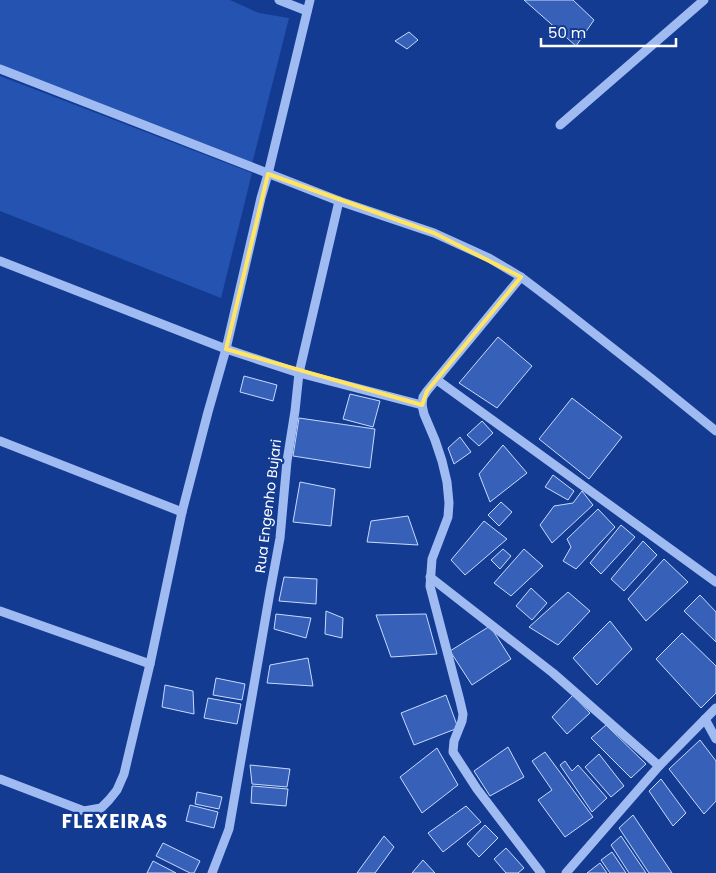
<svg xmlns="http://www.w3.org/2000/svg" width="716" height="873" font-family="Poppins,sans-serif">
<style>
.green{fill:#2553b1}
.building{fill:#3761b9;stroke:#c7d9fd}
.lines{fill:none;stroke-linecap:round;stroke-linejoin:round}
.minor{stroke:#a0bbf2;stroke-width:9}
.marked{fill:none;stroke:#ffe561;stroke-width:4;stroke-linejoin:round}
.labels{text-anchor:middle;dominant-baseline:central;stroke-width:4.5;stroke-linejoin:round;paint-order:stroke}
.street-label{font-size:14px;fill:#fff;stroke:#133b92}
.district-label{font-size:19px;font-weight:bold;letter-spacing:1px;fill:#fff;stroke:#133b92}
</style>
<rect width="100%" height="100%" fill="#133b92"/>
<g class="green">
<path d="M0,0H230L259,13L289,18L251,168L0,69Z"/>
<path d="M0,76L252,173L221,298L0,211Z"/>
</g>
<g class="building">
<path d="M524,0H573L594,20L576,46Z"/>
<path d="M409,32L418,40L407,49L395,41Z"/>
<path d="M498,337L532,366L497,408L459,383Z"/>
<path d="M244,376L277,385L273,401L240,392Z"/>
<path d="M350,394L380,401L373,427L343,419Z"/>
<path d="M572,398L622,437L589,479L539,439Z"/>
<path d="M299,418L375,429L370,468L293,456Z"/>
<path d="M482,421L493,433L479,446L467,435Z"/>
<path d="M460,437L471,452L454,464L448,448Z"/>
<path d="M503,445L527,473L490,502L479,474Z"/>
<path d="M553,475L574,491L568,500L545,487Z"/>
<path d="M300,482L335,489L331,526L293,522Z"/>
<path d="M582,491L593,505L552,543L540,525L554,506L573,503Z"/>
<path d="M501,502L512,512L499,526L488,515Z"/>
<path d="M598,509L615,527L576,569L563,561L571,547L567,539Z"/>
<path d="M408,516L418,545L367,542L371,521Z"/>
<path d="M484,521L507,539L465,575L451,560Z"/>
<path d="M621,525L635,537L601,574L590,563Z"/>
<path d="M643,541L657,555L624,591L611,579Z"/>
<path d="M503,549L511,556L500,569L491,560Z"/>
<path d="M524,549L543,566L511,596L494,583Z"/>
<path d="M664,559L688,582L646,621L628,599Z"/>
<path d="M284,577L317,579L316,604L279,601Z"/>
<path d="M531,588L547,603L532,620L516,606Z"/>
<path d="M568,592L590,611L558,645L529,627Z"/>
<path d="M700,595L716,612V642L684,611Z"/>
<path d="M326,611L343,618L342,638L325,634Z"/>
<path d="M276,614L311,618L306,638L274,629Z"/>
<path d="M426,614L437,654L391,657L376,615Z"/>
<path d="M610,621L632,649L597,685L573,658Z"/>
<path d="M490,626L511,659L472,685L450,651Z"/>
<path d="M682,633L716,666V693L701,708L656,659Z"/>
<path d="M308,658L313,686L267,683L270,665Z"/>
<path d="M216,678L245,684L242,700L213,695Z"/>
<path d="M165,685L193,691L194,714L162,707Z"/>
<path d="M446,695L458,728L414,745L401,713Z"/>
<path d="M573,695L590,713L567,734L552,717Z"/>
<path d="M208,698L241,704L237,724L204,718Z"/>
<path d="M606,725L646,764L631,778L591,738Z"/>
<path d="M700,740L716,761V801L704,814L669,769Z"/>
<path d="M508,747L524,777L490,796L474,771Z"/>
<path d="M437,748L458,785L422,813L400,777Z"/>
<path d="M545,752L593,817L565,837L538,800L552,790L532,761Z"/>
<path d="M599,754L624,786L611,797L585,767Z"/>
<path d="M565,761L572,771L578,765L607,798L592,812L560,765Z"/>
<path d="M250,765L290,769L287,787L252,784Z"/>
<path d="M661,779L686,813L673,826L649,791Z"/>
<path d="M252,786L288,789L286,806L251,803Z"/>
<path d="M197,792L222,797L219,809L195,804Z"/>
<path d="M190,805L218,812L214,828L186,821Z"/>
<path d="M466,806L481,822L443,852L428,833Z"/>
<path d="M633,815L672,873H649L619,828Z"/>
<path d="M485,825L498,838L479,857L467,844Z"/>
<path d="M384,836L394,847L375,873H357Z"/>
<path d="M621,836L646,873H629L611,845Z"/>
<path d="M163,843L200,861L194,873H190L156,856Z"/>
<path d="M506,848L524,868L518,873H506L494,859Z"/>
<path d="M612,852L626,873H610L601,860Z"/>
<path d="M423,860L435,873H412Z"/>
<path d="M153,861L176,873H147Z"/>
<path d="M600,863L607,873H587Z"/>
</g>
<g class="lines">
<g class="minor">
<path d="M279,0L307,11"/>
<path d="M0,69L339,201L434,233L489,258L521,277L554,302L652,379L716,431"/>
<path d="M560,125L704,0"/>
<path d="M0,261L226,349L299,373L422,405"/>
<path d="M521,277L427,391L423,397L422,405L424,414L435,440L442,461L447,482L449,503L448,517L432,559L430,586L460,701L463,714L462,721L454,741L453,752L477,789L541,873"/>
<path d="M437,380L716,582"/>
<path d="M0,441L182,512"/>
<path d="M430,577L553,673L659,766"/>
<path d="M0,611L150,664"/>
<path d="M705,719L716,739"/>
<path d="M0,779L84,811L101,808L109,800L117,790L124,774L150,664L182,512L208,412L226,349L261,198L268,174L310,0"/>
<path d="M212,873L229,829L270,592L280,538L287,461L295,411L299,373L339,201"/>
<path d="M566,873L659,766L716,708"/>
</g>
</g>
<path class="marked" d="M268,174L434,233L521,277L427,391L422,405L226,349Z"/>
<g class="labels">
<g class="street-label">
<text transform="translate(268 506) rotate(-83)">Rua Engenho Bujari</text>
</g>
<g class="district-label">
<text x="115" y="821">FLEXEIRAS</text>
</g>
</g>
<path d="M541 38v8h135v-8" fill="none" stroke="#ffffff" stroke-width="2.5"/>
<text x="548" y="38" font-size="15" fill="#ffffff" stroke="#133b92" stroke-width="4" paint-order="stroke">50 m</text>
</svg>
